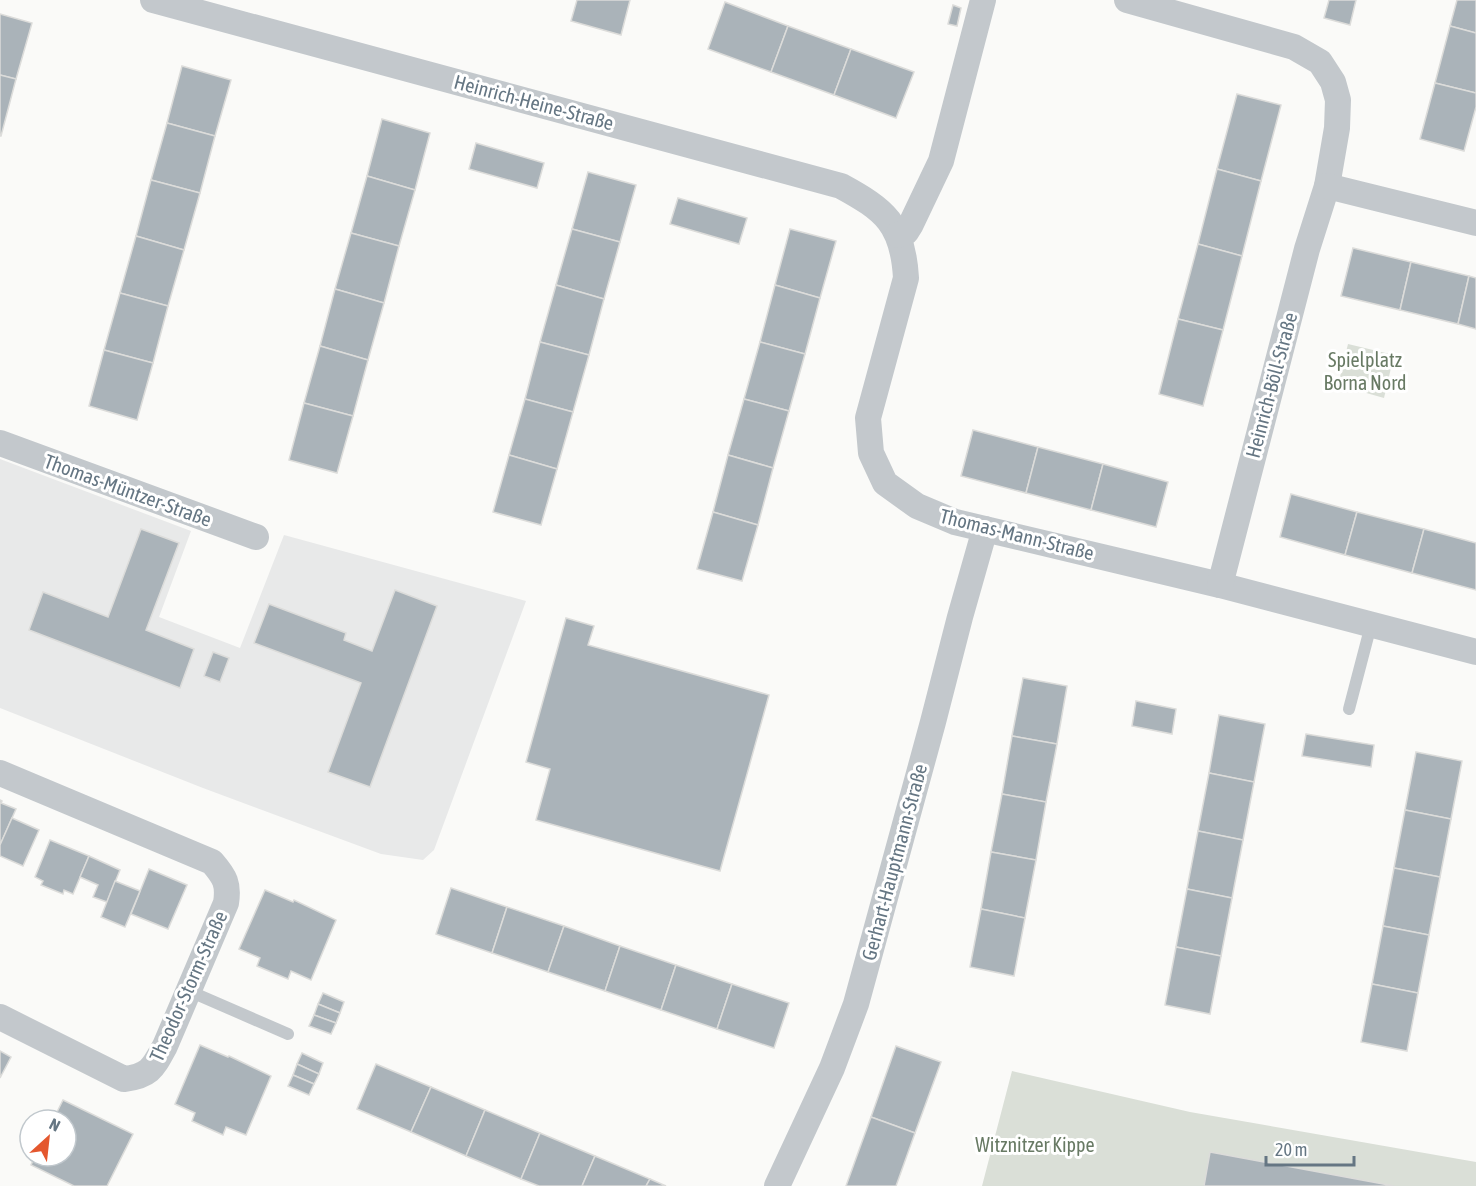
<svg xmlns="http://www.w3.org/2000/svg" width="1476" height="1186" font-family="'Asap Condensed',sans-serif">
<style>
.built{fill:#e8e9e9}
.green{fill:#dadfd7}
.building{fill:#aab3b9;stroke:#dcdcda;stroke-width:1.5}
.lines{fill:none;stroke-linecap:round;stroke-linejoin:round}
.service{stroke:#c3c8cc;stroke-width:12}
.minor{stroke:#c3c8cc;stroke-width:26}
.labels{text-anchor:middle;dominant-baseline:central;stroke-width:6;stroke-linejoin:round;paint-order:stroke}
.street-label{font-size:20px;fill:#657683;stroke:#fff}
.park-label{font-size:20px;fill:#687a64;stroke:#fff}
</style>
<rect width="100%" height="100%" fill="#fafaf8"/>
<path class="built" d="M0,459L191,531L159,617L240,648L284,535L526,601L434,850L423,860L381,854L203,788L0,708Z"/>
<g class="green">
<path d="M1348,344L1394,355L1384,398L1338,385Z"/>
<path d="M1012,1071L1190,1112L1476,1162V1186H982Z"/>
</g>
<g class="building">
<path d="M577,0H630L621,35L571,21Z"/>
<path d="M1329,0H1356L1350,25L1324,18Z"/>
<path d="M1457,0H1476V33L1450,26Z"/>
<path d="M725,2L788,26L771,72L708,49Z"/>
<path d="M953,5L961,8L957,26L948,24Z"/>
<path d="M0,14L32,23L16,79L0,75Z"/>
<path d="M788,26L851,49L834,95L771,72Z"/>
<path d="M1450,26L1476,33V93L1435,83Z"/>
<path d="M851,49L914,72L896,118L834,95Z"/>
<path d="M182,66L231,80L215,136L167,123Z"/>
<path d="M0,75L16,79L1,136H0Z"/>
<path d="M1435,83L1476,93V107L1464,151L1420,139Z"/>
<path d="M1237,94L1281,105L1261,181L1217,169Z"/>
<path d="M382,119L430,133L415,190L367,176Z"/>
<path d="M167,123L215,136L200,193L151,180Z"/>
<path d="M476,143L544,163L537,188L469,169Z"/>
<path d="M1217,169L1261,181L1242,256L1198,244Z"/>
<path d="M588,172L636,185L620,242L572,229Z"/>
<path d="M367,176L415,190L399,246L351,233Z"/>
<path d="M151,180L200,193L184,250L136,236Z"/>
<path d="M678,198L747,218L739,244L670,224Z"/>
<path d="M572,229L620,242L604,299L556,285Z"/>
<path d="M790,229L836,241L820,298L775,285Z"/>
<path d="M351,233L399,246L384,303L335,289Z"/>
<path d="M136,236L184,250L168,306L120,293Z"/>
<path d="M1198,244L1242,256L1223,330L1178,319Z"/>
<path d="M1353,248L1411,262L1400,310L1341,296Z"/>
<path d="M1411,262L1469,276L1458,324L1400,310Z"/>
<path d="M1469,276L1476,278V329L1458,324Z"/>
<path d="M556,285L604,299L589,355L540,342Z"/>
<path d="M775,285L820,298L805,354L760,342Z"/>
<path d="M335,289L384,303L368,360L320,346Z"/>
<path d="M120,293L168,306L153,363L104,350Z"/>
<path d="M1178,319L1223,330L1203,406L1159,394Z"/>
<path d="M540,342L589,355L573,412L525,399Z"/>
<path d="M760,342L805,354L789,411L744,399Z"/>
<path d="M320,346L368,360L353,416L304,403Z"/>
<path d="M104,350L153,363L137,420L89,406Z"/>
<path d="M525,399L573,412L557,469L509,455Z"/>
<path d="M744,399L789,411L773,468L728,455Z"/>
<path d="M304,403L353,416L337,473L289,460Z"/>
<path d="M973,430L1038,447L1026,493L961,476Z"/>
<path d="M1038,447L1103,464L1091,510L1026,493Z"/>
<path d="M509,455L557,469L541,525L493,512Z"/>
<path d="M728,455L773,468L758,525L713,512Z"/>
<path d="M1103,464L1168,482L1156,527L1091,510Z"/>
<path d="M1291,494L1357,512L1345,555L1280,537Z"/>
<path d="M713,512L758,525L742,581L697,569Z"/>
<path d="M1357,512L1424,529L1412,573L1345,555Z"/>
<path d="M141,529L179,543L146,630L194,649L180,688L29,630L43,592L108,617Z"/>
<path d="M1424,529L1476,543V590L1412,573Z"/>
<path d="M395,590L437,606L370,787L328,772L361,683L254,643L269,604L346,633L344,640L372,651Z"/>
<path d="M566,618L594,626L588,645L769,695L720,871L536,820L550,769L526,762Z"/>
<path d="M213,652L229,658L220,682L204,676Z"/>
<path d="M1023,678L1067,686L1057,744L1012,736Z"/>
<path d="M1136,701L1176,709L1172,734L1132,726Z"/>
<path d="M1219,715L1265,724L1254,782L1209,773Z"/>
<path d="M1306,734L1374,745L1371,767L1302,756Z"/>
<path d="M1012,736L1057,744L1046,802L1002,794Z"/>
<path d="M1416,752L1462,761L1451,819L1405,810Z"/>
<path d="M1209,773L1254,782L1243,840L1198,831Z"/>
<path d="M1002,794L1046,802L1036,860L991,852Z"/>
<path d="M0,800L2,801L1,803L16,809L0,845Z"/>
<path d="M1405,810L1451,819L1440,877L1394,868Z"/>
<path d="M12,818L39,830L23,866L0,856V845Z"/>
<path d="M1198,831L1243,840L1232,898L1187,889Z"/>
<path d="M50,840L89,856L73,894L64,890L63,894L41,885L43,881L35,877Z"/>
<path d="M991,852L1036,860L1025,918L981,909Z"/>
<path d="M89,856L120,870L107,902L93,897L98,885L80,877Z"/>
<path d="M1394,868L1440,877L1429,935L1383,926Z"/>
<path d="M149,869L187,885L168,929L131,914Z"/>
<path d="M115,881L140,891L125,927L101,917Z"/>
<path d="M451,888L507,907L492,953L436,934Z"/>
<path d="M1187,889L1232,898L1221,956L1176,947Z"/>
<path d="M265,890L293,902L294,900L336,920L311,980L291,971L288,979L257,966L260,958L239,949Z"/>
<path d="M507,907L564,926L548,972L492,953Z"/>
<path d="M981,909L1025,918L1014,976L970,967Z"/>
<path d="M564,926L620,946L605,991L548,972Z"/>
<path d="M1383,926L1429,935L1418,993L1372,984Z"/>
<path d="M620,946L676,965L661,1010L605,991Z"/>
<path d="M1176,947L1221,956L1210,1014L1165,1005Z"/>
<path d="M676,965L732,984L717,1029L661,1010Z"/>
<path d="M732,984L789,1003L774,1048L717,1029Z"/>
<path d="M1372,984L1418,993L1407,1051L1361,1042Z"/>
<path d="M323,993L344,1002L340,1013L318,1004Z"/>
<path d="M318,1004L340,1013L336,1023L314,1015Z"/>
<path d="M314,1015L336,1023L331,1034L309,1026Z"/>
<path d="M200,1045L228,1057L229,1056L271,1076L246,1135L226,1127L223,1135L192,1121L195,1113L175,1104Z"/>
<path d="M896,1046L941,1062L915,1133L871,1117Z"/>
<path d="M0,1051L11,1057L0,1078Z"/>
<path d="M302,1053L323,1063L319,1074L297,1064Z"/>
<path d="M297,1064L319,1074L314,1084L293,1075Z"/>
<path d="M376,1064L431,1087L411,1132L357,1109Z"/>
<path d="M293,1075L314,1084L309,1095L288,1086Z"/>
<path d="M431,1087L485,1110L466,1156L411,1132Z"/>
<path d="M63,1100L133,1134L107,1186H74L31,1165L35,1156H66V1120H53Z"/>
<path d="M485,1110L540,1133L521,1179L466,1156Z"/>
<path d="M871,1117L915,1133L896,1186H846Z"/>
<path d="M540,1133L595,1156L582,1186H539L521,1179Z"/>
<path d="M1210,1152L1394,1186H1204Z"/>
<path d="M595,1156L650,1179L646,1186H582Z"/>
<path d="M650,1179L666,1186H646Z"/>
</g>
<g class="lines">
<g class="service">
<path d="M1349,709L1371,625"/>
<path d="M189,991L288,1034"/>
</g>
<g class="minor">
<path d="M153,0L841,186C885,210 903,224 906,278L868,418L871,453L885,483L917,506L955,522L1220,585L1476,652"/>
<path d="M1127,0L1294,47L1320,62L1333,82L1338,100L1337,128L1327,186L1307,249L1220,585"/>
<path d="M1327,186L1476,223"/>
<path d="M898,235L906,232L911,224L941,161L983,0"/>
<path d="M0,443L256,537"/>
<path d="M0,773L212,862C225,877 229,884 226,903L165,1046C153,1068 150,1076 124,1079L0,1017"/>
<path d="M777,1186L832,1068L856,1004L933,722L960,617L985,529"/>
</g>
</g>
<g class="labels">
<g class="street-label">
<text transform="translate(534 102) rotate(15)">Heinrich-Heine-Straße</text>
<text transform="translate(1271 385) rotate(-75)">Heinrich-Böll-Straße</text>
<text transform="translate(128 490) rotate(20)">Thomas-Müntzer-Straße</text>
<text transform="translate(1017 534) rotate(14)">Thomas-Mann-Straße</text>
<text transform="translate(894 862) rotate(-75)">Gerhart-Hauptmann-Straße</text>
<text transform="translate(188 986) rotate(-66)">Theodor-Storm-Straße</text>
</g>
<g class="park-label">
<text x="1365" y="359">Spielplatz<tspan x="1365" dy="23">Borna Nord</tspan></text>
<text x="1035" y="1144">Witznitzer Kippe</text>
</g>
</g>
<g transform="translate(48 1138) rotate(27)"><circle r="28" fill="#ffffff" stroke="#c1c8cd" stroke-width="1.5"/>
<path d="M0-4.5L10 22L0 15L-10 22Z" fill="#e4572e"/>
<text y="-9" font-size="16" font-weight="bold" text-anchor="middle" fill="#657683">N</text>
</g>
<path d="M1266 1156v9h88v-9" fill="none" stroke="#657683" stroke-width="3"/>
<text x="1275" y="1156" font-size="18" fill="#657683" stroke="#ffffff" stroke-width="4.5" paint-order="stroke">20 m</text>
</svg>
